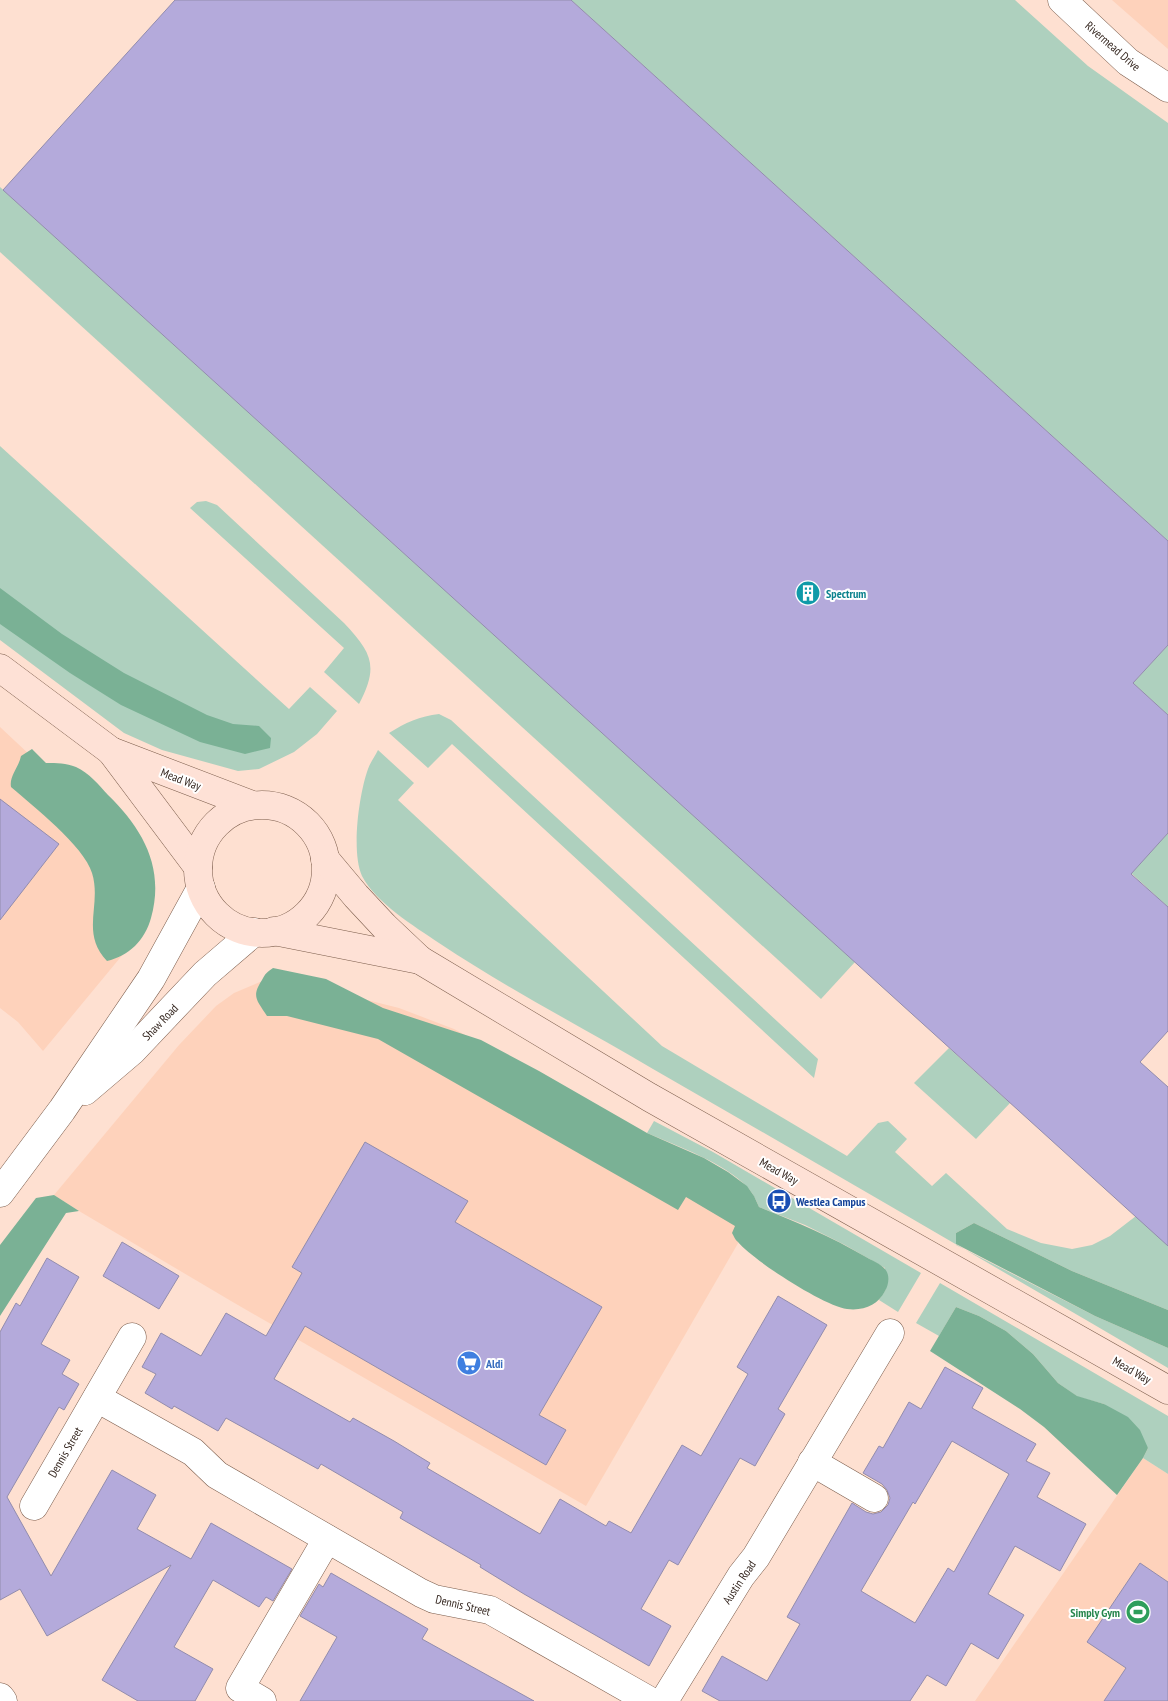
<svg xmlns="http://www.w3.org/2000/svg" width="1168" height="1701" font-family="'PT Sans Narrow',sans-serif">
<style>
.built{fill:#fed2bb}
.green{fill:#aed0be}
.forest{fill:#7ab195}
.building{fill:#b4aadb;stroke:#928cad;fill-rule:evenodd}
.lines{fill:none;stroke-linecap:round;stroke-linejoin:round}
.minor-casing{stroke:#7c5d4c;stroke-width:29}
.tertiary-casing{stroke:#7c5d4c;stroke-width:29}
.secondary-casing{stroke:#7c5d4c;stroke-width:29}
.minor{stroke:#fff;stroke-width:28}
.tertiary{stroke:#fff;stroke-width:28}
.secondary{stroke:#fee1d6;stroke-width:28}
.labels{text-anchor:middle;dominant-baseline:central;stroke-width:4;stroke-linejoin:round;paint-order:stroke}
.street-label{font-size:12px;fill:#352720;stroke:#fff}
.culture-label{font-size:12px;font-weight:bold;fill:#0d838f;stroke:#fff;text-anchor:start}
.transit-label{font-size:12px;font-weight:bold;fill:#164399;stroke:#fff;text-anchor:start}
.shop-label{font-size:12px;font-weight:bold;fill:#366cbe;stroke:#fff;text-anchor:start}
.leisure-label{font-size:12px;font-weight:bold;fill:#27864d;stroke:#fff;text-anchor:end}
</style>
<rect width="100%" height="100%" fill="#fee0d1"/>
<g class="built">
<path d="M1112,0H1168V49Z"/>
<path d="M0,727L63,786L124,953L43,1051L18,1022L0,1008Z"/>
<path d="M287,980L399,1008L454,1029L482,1044L759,1207L586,1506L231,1301L79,1211L54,1195L179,1045L216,1006L234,993L260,982Z"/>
<path d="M1143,1458L1168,1474V1701H975Z"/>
</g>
<g class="green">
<path d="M571,0H1015L1088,66L1168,123V541Z"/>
<path d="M0,187L855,962L821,999L0,252Z"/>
<path d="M0,446L289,709L310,687L337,711L317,734L294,752L259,769L238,771L162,750L124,733L0,640Z"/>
<path d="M206,501L217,505L344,623C372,653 379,666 359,704L324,672L344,648L190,508L197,502Z"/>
<path d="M1168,645V715L1133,683Z"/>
<path d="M439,714L451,720L818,1059L814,1078L452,744L428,768L389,733C405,723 420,716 439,714Z"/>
<path d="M378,750L414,783L398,800L662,1046L847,1156L878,1123L888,1121L907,1139L895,1152L932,1186L946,1173L1007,1229L1041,1243L1072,1249L1092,1245L1110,1236L1136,1216L1168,1231V1310L1072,1271L974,1223L956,1233V1245L1095,1316L1168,1348V1368C997,1268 825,1168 653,1069C582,1027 508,989 439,943C414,926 376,903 362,876C351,852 359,794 368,769C370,763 375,756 378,750Z"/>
<path d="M1168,833V907L1131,873Z"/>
<path d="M949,1048L1010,1103L976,1139L914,1083Z"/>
<path d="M654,1121L713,1152L921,1273L898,1312L879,1300L886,1289L885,1268L845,1245L805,1225L759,1207C756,1200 753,1193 747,1187C725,1163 677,1146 647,1133Z"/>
<path d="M940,1283L1168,1416V1474L1143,1458L1148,1448L1104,1404L1078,1397L1058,1383L1033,1354L1006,1331L979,1316L956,1307L939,1336L916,1323Z"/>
</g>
<g class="forest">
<path d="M0,588L62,634L124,673L207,715L233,724L259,726L271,738L270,748L245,754L200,742L121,705L70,673L0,624Z"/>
<path d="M32,749L46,763C57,763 66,763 76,767C89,773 99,785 108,795C143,829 165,868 151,918C145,940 129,956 107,961C80,933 102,905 92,873C84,846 33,806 11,787C9,776 19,767 21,756Z"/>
<path d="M273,968L326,979L383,1008L481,1040L539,1071L647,1133L704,1158L728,1172L747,1186L754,1196L759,1207C797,1222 830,1236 866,1257C871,1260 881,1264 885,1269C890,1275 889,1284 885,1291C878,1305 864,1311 847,1309C824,1306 754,1261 738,1242C735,1240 734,1236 732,1233L735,1226L686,1197L678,1210L378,1039L287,1016H267C257,1000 251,997 262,980C265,974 267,972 273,968Z"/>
<path d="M54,1195L79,1211L66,1213L0,1316V1245L36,1198Z"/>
<path d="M974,1223L1072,1271L1168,1310V1348L1095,1316L956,1244V1233Z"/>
<path d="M956,1307L979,1316L1006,1331L1033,1354L1058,1383L1077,1396L1104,1404L1128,1417L1140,1430L1148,1448L1143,1458L1117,1495L1044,1427L1020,1409L930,1351Z"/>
</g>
<g class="building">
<path d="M175,0H571L1168,541V645L1133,683L1168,715V833L1131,874L1168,907V1031L1140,1062L1168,1087V1246L3,190Z"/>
<path d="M0,799L59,844L0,920Z"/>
<path d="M365,1142L468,1201L455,1222L602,1307L539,1415L566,1430L546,1465L305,1326L274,1379L350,1422L353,1418L394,1441L430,1463L427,1468L540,1534L560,1499L606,1526L609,1521L631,1533L682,1445L701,1456L748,1374L737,1367L778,1296L827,1325L778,1409L785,1414L755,1466L740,1458L678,1565L669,1560L641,1609L671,1626L649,1666L524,1594L480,1567L481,1565L400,1518L403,1512L321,1464L318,1469L226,1418L218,1431L174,1406L172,1409L145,1393L156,1374L142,1367L161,1333L201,1356L226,1313L266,1336L302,1273L292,1267Z"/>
<path d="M122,1242L179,1276L159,1309L103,1276Z"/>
<path d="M47,1258L79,1277L41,1344L70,1360L62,1374L79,1384L64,1410L59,1407L7,1497L51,1576L112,1470L156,1495L137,1529L191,1559L211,1523L292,1569L273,1601L266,1597L259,1607L213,1580L174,1647L213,1669L195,1701H138L102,1680L171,1565L47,1636L20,1589L0,1600V1332L16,1303L20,1306Z"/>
<path d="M945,1367L983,1388L972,1408L1036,1444L1026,1461L1050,1473L1037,1497L1086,1524L1060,1571L1015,1546L988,1594L1024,1615L998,1659L971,1643L946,1686L927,1675L910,1701H720L702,1691L722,1656L767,1681L800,1624L787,1617L852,1503L866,1512L873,1514L881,1512L888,1505L890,1498L887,1490L882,1484L863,1473L879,1446L883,1448L909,1402L921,1409ZM952,1441L1009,1474L954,1572L948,1568L915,1623L861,1591L913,1502L915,1504Z"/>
<path d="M1140,1563L1168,1582V1701H1104L1126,1668L1087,1642Z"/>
<path d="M331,1573L428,1629L422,1639L534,1701H300L337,1637L300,1616L319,1584L323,1587Z"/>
</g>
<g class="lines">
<defs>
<g id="minor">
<path d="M1062,0L1128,62L1168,88"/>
<path d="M97,1398L193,1452L217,1475L421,1593L434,1599L490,1610L650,1701"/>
<path d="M812,1462L874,1498"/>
<path d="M34,1506L132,1337"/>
<path d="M0,1697L3,1701"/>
<path d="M262,1701L240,1688L327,1539"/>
<path d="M664,1701L741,1576L756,1557L890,1333"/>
</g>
<g id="tertiary">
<path d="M85,1091L132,1051L205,974L254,932"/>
<path d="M0,1193L62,1110L151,979L201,888"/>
</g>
<g id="secondary">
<path d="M0,668L111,751L252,805"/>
<path d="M111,751L198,867"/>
<circle cx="262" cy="869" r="64"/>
<path d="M325,859L356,896L384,926L420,960L649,1097L1168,1390"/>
<path d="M274,931L420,960"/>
</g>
</defs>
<use href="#minor" class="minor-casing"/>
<use href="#tertiary" class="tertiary-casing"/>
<use href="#secondary" class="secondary-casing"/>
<use href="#minor" class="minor"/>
<use href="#tertiary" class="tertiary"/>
<use href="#secondary" class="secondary"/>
</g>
<defs>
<symbol id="building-disc" viewBox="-11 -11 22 22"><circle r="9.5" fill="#0f9aa8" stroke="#fff"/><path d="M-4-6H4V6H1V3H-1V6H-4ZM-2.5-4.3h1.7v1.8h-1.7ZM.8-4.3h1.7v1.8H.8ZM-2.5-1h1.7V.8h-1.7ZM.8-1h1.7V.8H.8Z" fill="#fff"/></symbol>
<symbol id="bus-disc" viewBox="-11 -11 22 22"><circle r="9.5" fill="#1a4fb4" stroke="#fff"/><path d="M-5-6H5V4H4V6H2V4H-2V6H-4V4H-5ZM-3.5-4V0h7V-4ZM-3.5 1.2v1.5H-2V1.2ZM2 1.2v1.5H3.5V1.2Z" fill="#fff"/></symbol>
<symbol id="supermarket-disc" viewBox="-11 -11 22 22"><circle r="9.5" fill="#3f7fe0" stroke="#fff"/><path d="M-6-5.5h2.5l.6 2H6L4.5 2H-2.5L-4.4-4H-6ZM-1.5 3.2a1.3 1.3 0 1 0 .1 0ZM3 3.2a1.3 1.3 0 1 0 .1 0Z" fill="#fff"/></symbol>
<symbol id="stadium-disc" viewBox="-11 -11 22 22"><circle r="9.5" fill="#2e9e5b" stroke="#fff"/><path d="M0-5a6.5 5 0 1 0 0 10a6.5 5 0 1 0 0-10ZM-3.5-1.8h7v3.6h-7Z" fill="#fff"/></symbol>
</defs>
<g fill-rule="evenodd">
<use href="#building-disc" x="794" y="579" width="28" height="28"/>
<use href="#bus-disc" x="765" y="1187" width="28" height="28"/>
<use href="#supermarket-disc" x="455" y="1349" width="28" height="28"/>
<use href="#stadium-disc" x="1124" y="1598" width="28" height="28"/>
</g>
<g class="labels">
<g class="street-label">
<text transform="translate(1113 46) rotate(41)">Rivermead Drive</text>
<text transform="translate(181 779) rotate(21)">Mead Way</text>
<text transform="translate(160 1022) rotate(-46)">Shaw Road</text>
<text transform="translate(779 1171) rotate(29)">Mead Way</text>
<text transform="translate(1132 1370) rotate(30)">Mead Way</text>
<text transform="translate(65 1452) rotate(-60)">Dennis Street</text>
<text transform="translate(739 1582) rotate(-56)">Austin Road</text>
<text transform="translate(463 1605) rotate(13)">Dennis Street</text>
</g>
<g class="culture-label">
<text x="826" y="593">Spectrum</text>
</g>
<g class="transit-label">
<text x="796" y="1201">Westlea Campus</text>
</g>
<g class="shop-label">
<text x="486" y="1363">Aldi</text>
</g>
<g class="leisure-label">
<text x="1120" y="1612">Simply Gym</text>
</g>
</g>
</svg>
